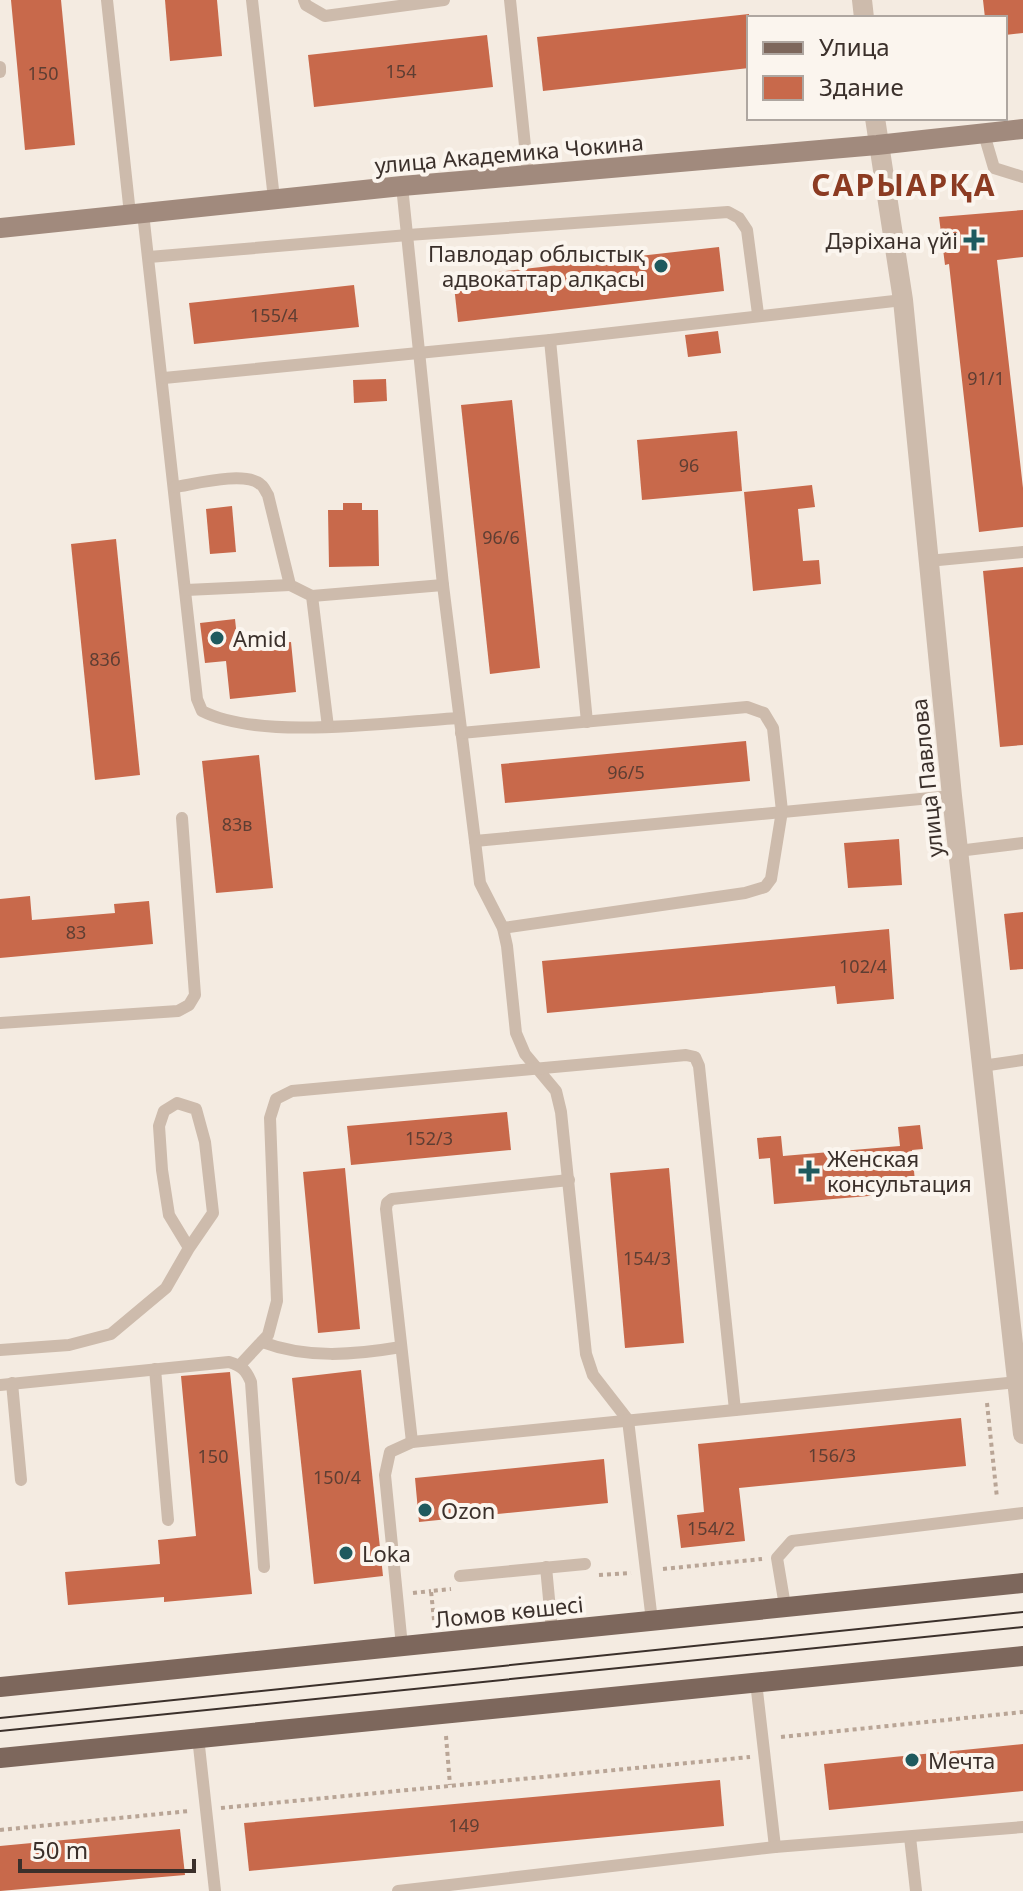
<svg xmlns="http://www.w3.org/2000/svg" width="1023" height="1891" font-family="'Noto Sans',sans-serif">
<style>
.building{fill:#c8694b}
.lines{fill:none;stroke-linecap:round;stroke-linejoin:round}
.path{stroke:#b9a596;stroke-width:4;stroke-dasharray:4 4;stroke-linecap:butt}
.lane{stroke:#cdbbac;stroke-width:12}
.street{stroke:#cdbbac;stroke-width:20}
.secondary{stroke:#a18a7d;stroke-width:20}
.primary{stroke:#7d675c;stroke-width:20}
.tram{stroke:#3b302b;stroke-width:2}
.poi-dot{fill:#1f5a5e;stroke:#fbf5ee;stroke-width:3}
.labels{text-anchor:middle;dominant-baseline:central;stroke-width:8;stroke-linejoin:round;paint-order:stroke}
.number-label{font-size:18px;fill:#5e3e33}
.street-label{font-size:22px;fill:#3b302b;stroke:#fbf5ee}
.poi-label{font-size:22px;fill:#3b302b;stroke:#fbf5ee;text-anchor:start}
.district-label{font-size:30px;font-weight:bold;letter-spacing:2px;fill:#8c3b22;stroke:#fbf5ee}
</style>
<rect width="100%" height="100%" fill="#f4ebe1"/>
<g class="building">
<path d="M11,0H61L75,145L25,150Z"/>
<path d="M165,0H217L222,56L170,61Z"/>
<path d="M983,0H1023V33L1005,35V18H985Z"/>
<path d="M749,14V68L543,91L537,37Z"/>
<path d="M487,35L493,87L314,107L308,55Z"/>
<path d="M1023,210V257L997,260L1023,488V527L979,532L949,264L945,265L939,217Z"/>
<path d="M719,247L724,291L458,322L453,277Z"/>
<path d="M354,285L359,327L194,344L189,303Z"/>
<path d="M718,331L721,353L688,357L685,335Z"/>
<path d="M386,379L387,401L354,403L353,380Z"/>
<path d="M512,400L540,668L490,674L461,405Z"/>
<path d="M737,431L742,491L642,500L637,440Z"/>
<path d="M812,485L815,507L798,509L803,561L819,560L821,584L753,591L744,492Z"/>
<path d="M343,503H362V510H378L379,566L329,567L328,510H343Z"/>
<path d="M232,506L236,552L210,554L206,509Z"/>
<path d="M116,539L140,775L95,780L71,544Z"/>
<path d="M1023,567V745L1000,747L983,571Z"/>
<path d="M235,619L238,647L291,642L296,692L230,699L226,661L205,663L200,623Z"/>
<path d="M746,741L750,781L505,803L501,764Z"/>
<path d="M259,755L273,888L216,893L202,761Z"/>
<path d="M899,839L902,885L848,888L844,843Z"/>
<path d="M30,896L32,920L115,913L114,904L149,901L153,944L0,958V899Z"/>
<path d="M1023,912V969L1010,970L1004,914Z"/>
<path d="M889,929L894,999L837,1004L835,986L547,1013L542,961Z"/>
<path d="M507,1112L511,1150L351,1165L347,1126Z"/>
<path d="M920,1125L923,1149L912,1150L916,1192L774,1204L770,1158L759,1159L757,1138L781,1136L783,1156L900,1146L898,1127Z"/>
<path d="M345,1168L360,1329L318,1333L303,1172Z"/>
<path d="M669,1168L684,1343L625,1348L610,1173Z"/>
<path d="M361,1370L383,1576L314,1584L292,1378Z"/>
<path d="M230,1372L252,1594L164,1602V1597L68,1605L65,1572L160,1564L158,1540L196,1536L181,1376Z"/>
<path d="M961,1418L966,1466L739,1488L745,1541L681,1548L677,1515L704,1512L698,1444Z"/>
<path d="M604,1459L608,1503L419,1522L415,1478Z"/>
<path d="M1023,1744V1791L829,1810L824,1764Z"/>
<path d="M720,1780L724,1826L249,1871L244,1823Z"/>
<path d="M180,1829L185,1875L0,1891V1846Z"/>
</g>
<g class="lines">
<g class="path">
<path d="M987,1403L997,1498"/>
<path d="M663,1569L762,1559"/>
<path d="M599,1575L631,1573"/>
<path d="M413,1593L431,1591"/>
<path d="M434,1620L431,1591L451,1589"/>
<path d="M446,1736L450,1785"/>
<path d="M781,1737L1023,1712"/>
<path d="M221,1808L750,1757"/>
<path d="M0,1830L189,1811"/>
</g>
<g class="lane">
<path d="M107,0L130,214"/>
<path d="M252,0L274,199"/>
<path d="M304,0L306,5L325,16L444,0"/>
<path d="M510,0L528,175"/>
<path d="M0,67V72"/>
<path d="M984,134L994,168L1023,177"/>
<path d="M402,186L443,585L475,841L952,796"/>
<path d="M143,213L197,699L202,711C261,741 391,722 459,718"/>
<path d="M149,257L408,235L728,212L739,218L747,230L758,314"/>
<path d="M550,340L587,722"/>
<path d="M164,378L550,340L903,300"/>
<path d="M175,487C195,484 244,471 260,484C264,486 265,491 268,495L290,585L312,596L328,727"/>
<path d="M928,561L1023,552"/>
<path d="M186,590L290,585"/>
<path d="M312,596L443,585"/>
<path d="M461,733L747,707L764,713L773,728L782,811L771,879L765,887L745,893L503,928"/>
<path d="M475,841L480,883L503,928L507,946L516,1033L525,1054L556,1091L561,1112L586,1354L593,1375L628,1420L652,1621"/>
<path d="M958,851L1023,843"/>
<path d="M0,1023L178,1011L189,1005L195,995L182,818"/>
<path d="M982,1066L1023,1060"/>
<path d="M262,1342C307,1359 354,1355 401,1347"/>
<path d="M0,1350L69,1345L111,1334L166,1288L189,1248L213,1213L205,1142L196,1109L177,1103L164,1111L159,1126L162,1170L169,1215L189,1248"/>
<path d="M240,1365L268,1335L277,1301L270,1118L276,1099L292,1091L686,1055L695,1057L699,1066L735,1410"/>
<path d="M155,1369L168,1520"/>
<path d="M12,1383L21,1480"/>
<path d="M0,1385L229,1362C242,1366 246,1370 251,1382L264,1567"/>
<path d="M412,1442L386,1209L387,1203L392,1199L569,1180"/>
<path d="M546,1567L552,1631"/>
<path d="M460,1576L585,1564"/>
<path d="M785,1606L777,1558L792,1541L1023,1513"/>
<path d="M402,1646L385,1475L390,1452L412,1442L1018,1382"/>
<path d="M756,1682L775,1847"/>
<path d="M198,1737L215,1891"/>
<path d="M910,1837L916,1891"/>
<path d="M398,1891L775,1847L1023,1827"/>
</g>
<g class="street">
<path d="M862,0L864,18"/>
<path d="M875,118L903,300L952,796L1023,1434"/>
</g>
<path class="secondary" d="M0,228L402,186L877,145L1023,129"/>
<g class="primary">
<path d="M0,1687L1023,1583"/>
<path d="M0,1758L1023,1656"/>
</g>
<g class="tram">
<path d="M0,1718L1023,1612"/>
<path d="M0,1731L1023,1627"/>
</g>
</g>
<g class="poi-dot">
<path d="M970 228h8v8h8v8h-8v8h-8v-8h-8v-8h8z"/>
<circle cx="661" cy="266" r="8"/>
<circle cx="217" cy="638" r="8"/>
<path d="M805 1159h8v8h8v8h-8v8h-8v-8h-8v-8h8z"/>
<circle cx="425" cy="1510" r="8"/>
<circle cx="346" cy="1553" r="8"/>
<circle cx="912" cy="1760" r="8"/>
</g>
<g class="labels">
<g class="number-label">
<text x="401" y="71">154</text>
<text x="43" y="73">150</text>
<text x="274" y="315">155/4</text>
<text x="986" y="378">91/1</text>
<text x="689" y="465">96</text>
<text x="501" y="537">96/6</text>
<text x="105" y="659">83б</text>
<text x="626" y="772">96/5</text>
<text x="237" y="824">83в</text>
<text x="76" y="932">83</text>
<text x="863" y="966">102/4</text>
<text x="429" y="1138">152/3</text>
<text x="647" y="1258">154/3</text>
<text x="832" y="1455">156/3</text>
<text x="213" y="1456">150</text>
<text x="337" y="1477">150/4</text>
<text x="711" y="1528">154/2</text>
<text x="464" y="1825">149</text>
</g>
<g class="street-label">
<text transform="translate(509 153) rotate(-5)">улица Академика Чокина</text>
<text transform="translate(926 778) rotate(-96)">улица Павлова</text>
<text transform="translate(509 1611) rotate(-6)">Ломов көшесі</text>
</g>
<g class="poi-label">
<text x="958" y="240" text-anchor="end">Дәріхана үйі</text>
<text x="645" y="253" text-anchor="end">Павлодар облыстық<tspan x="645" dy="25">адвокаттар алқасы</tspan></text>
<text x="233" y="638">Amid</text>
<text x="827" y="1158">Женская<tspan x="827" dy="25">консультация</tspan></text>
<text x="441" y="1510">Ozon</text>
<text x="362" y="1553">Loka</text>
<text x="928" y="1760">Мечта</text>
</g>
<g class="district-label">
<text x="904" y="184">САРЫАРҚА</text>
</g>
</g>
<rect x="747" y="16" width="260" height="104" fill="#fbf5ee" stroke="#aea6a0" stroke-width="2"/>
<rect x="763" y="42" width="40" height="12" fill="#7d675c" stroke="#aea6a0" stroke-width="2"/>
<text x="819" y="56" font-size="24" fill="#3b302b">Улица</text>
<rect x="763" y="76" width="40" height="24" fill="#c8694b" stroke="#aea6a0" stroke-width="2"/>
<text x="819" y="96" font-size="24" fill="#3b302b">Здание</text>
<path d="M20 1859v12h174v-12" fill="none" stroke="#3b302b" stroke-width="4"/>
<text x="32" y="1859" font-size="24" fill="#3b302b" stroke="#fbf5ee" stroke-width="6" paint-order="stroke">50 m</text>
</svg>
